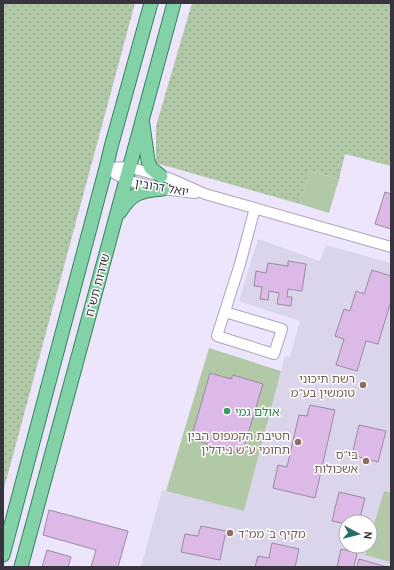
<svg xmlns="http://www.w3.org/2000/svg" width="394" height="570" font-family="'PT Sans','Noto Sans Hebrew',sans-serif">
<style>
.education{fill:#dad5eb;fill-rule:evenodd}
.grass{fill:url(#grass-dots)}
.park{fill:#b2c9a7}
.building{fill:#ddb9e8;stroke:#9c8aa1}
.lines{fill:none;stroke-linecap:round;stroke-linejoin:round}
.minor-casing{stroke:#aea3bd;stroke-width:12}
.major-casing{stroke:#33875c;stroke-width:15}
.minor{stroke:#fff;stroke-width:10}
.major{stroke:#83d2a7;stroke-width:13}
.education-dot{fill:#8d6e63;stroke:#fff;stroke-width:1.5}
.leisure-dot{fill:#2e9e5b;stroke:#fff;stroke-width:1.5}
.labels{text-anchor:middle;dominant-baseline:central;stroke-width:3;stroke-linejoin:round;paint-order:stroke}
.street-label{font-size:12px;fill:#38333e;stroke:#fff}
.education-label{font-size:12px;fill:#785e54;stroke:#fff;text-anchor:end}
.leisure-label{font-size:12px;fill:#27864d;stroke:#fff;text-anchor:start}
</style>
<defs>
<pattern id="grass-dots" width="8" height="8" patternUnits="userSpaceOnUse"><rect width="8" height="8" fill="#b2c9a7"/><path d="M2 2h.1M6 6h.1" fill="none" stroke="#92a489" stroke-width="1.8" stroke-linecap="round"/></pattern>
</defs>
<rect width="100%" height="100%" fill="#ede5fb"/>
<path class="education" d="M258,239L320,261L326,245L391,263V567H141L162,490L244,511L285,356L290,357L300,321L239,301ZM346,522H370V546H346Z"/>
<g class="grass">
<path d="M3,3H135L3,492Z"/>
<path d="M192,3H391V166L345,154L339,179L310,171L300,204L156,163V126Z"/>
</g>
<g class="park">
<path d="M310,171L339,179L329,213L300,204Z"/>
<path d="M209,348L281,371L244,511L166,491Z"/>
<path d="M384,491L391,493V562L365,555L368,546H370V538Z"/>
</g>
<g class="building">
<path d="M385,192L391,194V229L375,224Z"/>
<path d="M288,261L306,264L302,291L288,289L287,297H292L291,306L277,304L279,293L269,291L268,300L260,299L262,287L254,286L256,271L266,273L268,263L288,266Z"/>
<path d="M372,270L391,276V301L378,344L366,341L357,371L336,365L344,339L335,336L344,309L350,311L356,291L364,294Z"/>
<path d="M210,373L231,379L233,375L263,384L242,454L191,439Z"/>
<path d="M310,405L335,410L315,498L273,488L278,465L287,467L299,415L307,416Z"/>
<path d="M359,425L386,431L378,462L352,455Z"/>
<path d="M339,492L365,498L359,522H346V524L332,521Z"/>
<path d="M49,510L128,531L118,567H91L96,550L43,535Z"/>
<path d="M201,526L226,531L220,560L181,552L185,534L198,536Z"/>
<path d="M272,543L299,549L295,567H255L258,556L269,558Z"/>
<path d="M341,549L357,553L354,567H337Z"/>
<path d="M47,550L71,557L68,567H42Z"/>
<path d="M359,559L387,567H357Z"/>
</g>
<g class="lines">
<defs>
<g id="minor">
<path d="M106,168L129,167L139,170L169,178L205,194L391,247"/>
<path d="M106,168L126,180L163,189L195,193"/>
<path d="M225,312L282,329L274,354L217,336L240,264L255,208"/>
</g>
<g id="major">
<path d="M143,125L148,161L151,168L161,176"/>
<path d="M120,212C132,193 140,191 163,189"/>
<path d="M3,555L106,168L111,147L151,3"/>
<path d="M21,567L174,3"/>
</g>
</defs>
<use href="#minor" class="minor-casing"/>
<use href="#major" class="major-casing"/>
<use href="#minor" class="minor"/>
<use href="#major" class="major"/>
</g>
<g class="education-dot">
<circle cx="363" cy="385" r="4"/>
<circle cx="298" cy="442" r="4"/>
<circle cx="366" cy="461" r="4"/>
<circle cx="230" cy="533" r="4"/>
</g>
<circle class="leisure-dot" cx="227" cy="411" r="4"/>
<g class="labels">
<g class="street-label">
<text transform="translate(162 187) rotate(10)">יואל דרובין</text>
<text transform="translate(97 285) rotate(-75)">שדרות תש"ח</text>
</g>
<g class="education-label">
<text x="355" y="378">רשת תיכוני<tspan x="355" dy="14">טומשין בע"מ</tspan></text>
<text x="290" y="435">חטיבת הקמפוס הבין<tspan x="290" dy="14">תחומי ע"ש נ.ידלין</tspan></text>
<text x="358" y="454">בי"ס<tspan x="358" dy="14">אשכולות</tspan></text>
<text x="238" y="533" text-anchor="start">מקיף ב' ממ"ד</text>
</g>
<g class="leisure-label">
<text x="235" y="411">אולם גמי</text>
</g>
</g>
<rect width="394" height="570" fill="none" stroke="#38333e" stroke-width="8"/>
<g transform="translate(358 534) rotate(97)"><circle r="19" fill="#ffffff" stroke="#afadb2"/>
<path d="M0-3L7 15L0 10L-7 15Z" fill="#266d63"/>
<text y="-6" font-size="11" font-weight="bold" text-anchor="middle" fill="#38333e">N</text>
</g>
</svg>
